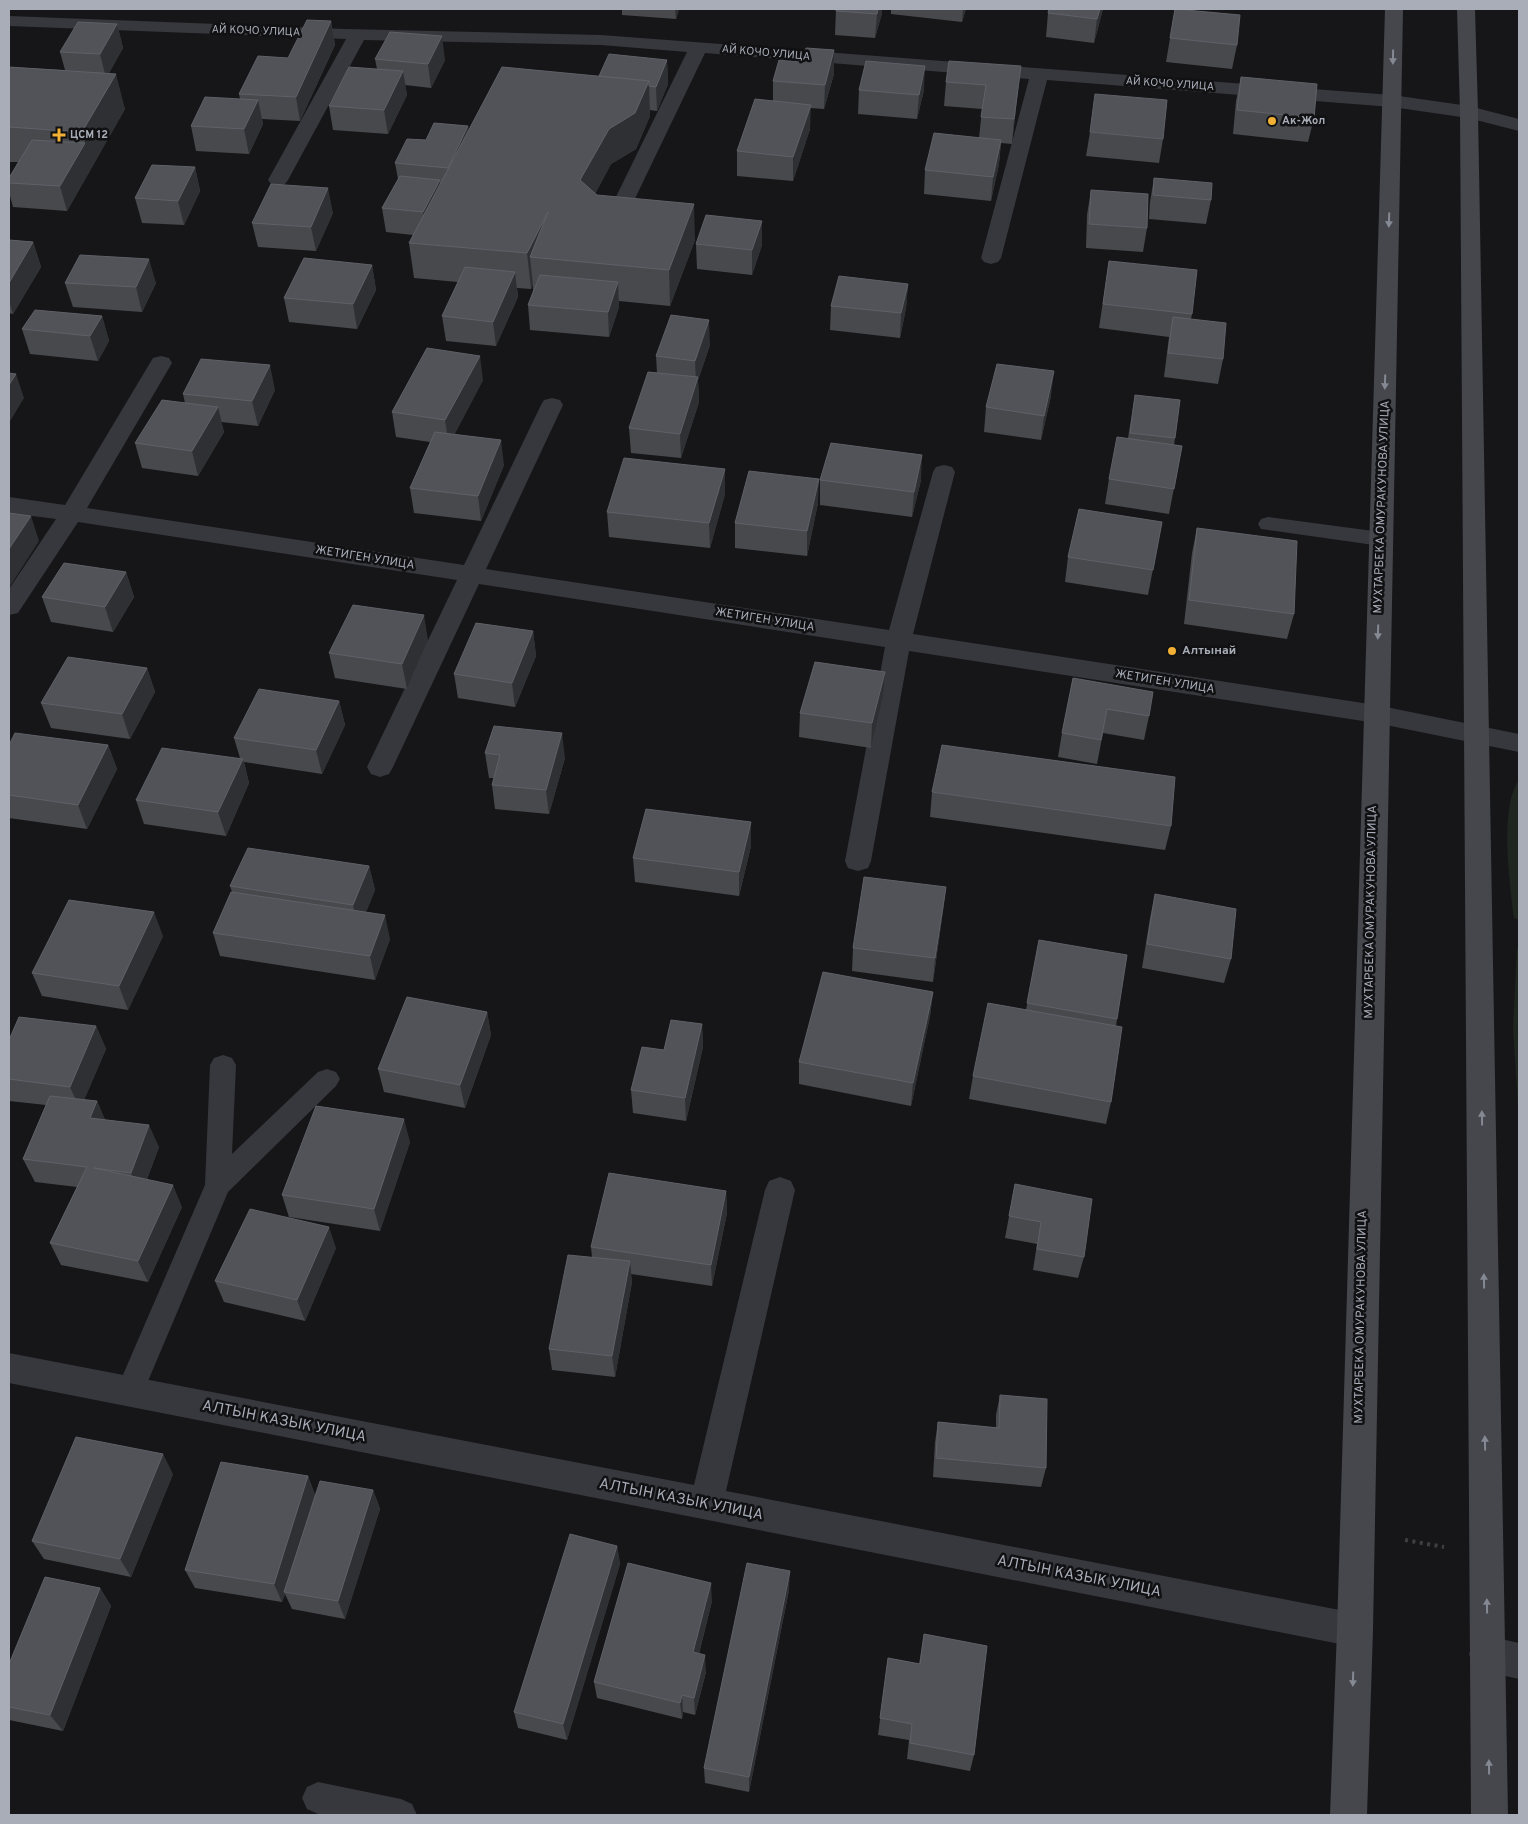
<svg xmlns="http://www.w3.org/2000/svg" width="1528" height="1824" font-family="Overpass,sans-serif">
<style>
.green{fill:#1e261f}
.lines{fill:none;stroke-linecap:round;stroke-linejoin:round}
.path{stroke:#3d3f44;stroke-width:4;stroke-dasharray:3 4.5;stroke-linecap:butt}
.service{fill:#37383d;fill-rule:evenodd}
.minor{fill:#37383d;fill-rule:evenodd}
.secondary{fill:#45474d;fill-rule:evenodd}
.wall{fill:#47494d}
.shaded-wall{fill:#2f3033}
.building{fill:#525359;stroke:#5f6168}
.oneway{fill:#858993}
.poi-dot{fill:#f2b134;stroke:#111113;stroke-width:2}
.labels{text-anchor:middle;dominant-baseline:central;stroke-width:5;stroke-linejoin:round;paint-order:stroke}
.far-street-label{font-size:11px;fill:#a8adb8;stroke:#111113}
.far-poi-label{font-size:11px;font-weight:bold;fill:#a8adb8;stroke:#111113;text-anchor:start}
.street-label{font-size:12px;fill:#a8adb8;stroke:#111113}
.poi-label{font-size:12px;font-weight:bold;fill:#a8adb8;stroke:#111113;text-anchor:start}
.near-street-label{font-size:15px;fill:#a8adb8;stroke:#111113}
</style>
<rect width="100%" height="100%" fill="#161618"/>
<g class="green">
<path d="M1519,780V920L1514,918C1510,884 1499,808 1519,780Z"/>
<path d="M1519,947V1123L1513,1028L1517,948Z"/>
</g>
<g class="lines">
<path class="path" d="M1405,1540L1444,1547"/>
<g class="service">
<path d="M1268,517L1381,532L1388,534L1391,539L1388,544L1381,546L1261,529L1258,524L1261,519Z"/>
<path d="M223,1055L232,1058L236,1065L232,1154L318,1072L327,1069L336,1072L340,1079L336,1086L228,1192L140,1400L130,1404L120,1400L116,1391L205,1185L210,1065L214,1058Z"/>
<path d="M318,1782L401,1799L412,1804L417,1815L318,1814L307,1809L302,1798L307,1787Z"/>
</g>
<g class="minor">
<path d="M9,16L345,29L601,35L1392,95L1469,106L1519,119V131L1468,118L1392,107L1047,80L1001,258L998,262L991,264L984,262L981,258L1029,79L705,53L629,211L626,215L619,217L612,215L609,211L687,52L601,45L364,40L288,180L285,184L278,186L271,184L268,180L346,39L9,26Z"/>
<path d="M161,356L169,358L172,363L87,508L464,565L541,405L544,400L552,398L560,400L563,405L486,569L889,630L933,472L936,467L944,465L952,467L955,472L913,634L1376,705L1519,734V752L1376,723L909,651L871,861L868,868L858,871L848,868L845,861L885,647L479,584L393,767L389,774L380,777L371,774L367,767L457,580L78,522L18,613L9,615V589L56,519L9,513V497L65,505L150,363L153,358Z"/>
<path d="M780,1177L791,1181L795,1190L726,1491L1355,1613L1367,1618L1373,1630L1367,1642L1355,1647L9,1383V1353L694,1485L765,1190L769,1181Z"/>
<path d="M1487,1636L1519,1643V1679L1487,1672L1474,1667L1469,1654L1474,1641Z"/>
</g>
<g class="secondary">
<path d="M1385,9H1403L1373,1630L1367,1815H1330L1337,1630Z"/>
<path d="M1457,9H1475L1478,112L1508,1815H1471L1460,112Z"/>
</g>
</g>
<g class="wall">
<path d="M583,9H611L610,10Z"/>
<path d="M622,9H679L676,19L622,15Z"/>
<path d="M836,9H882V13L875,38L835,35Z"/>
<path d="M891,9H966L962,22L891,14Z"/>
<path d="M1103,9L1094,43L1046,37L1048,13Z"/>
<path d="M1175,9L1237,45L1232,69L1166,62Z"/>
<path d="M331,21L335,45L300,121L262,119L263,124L249,154L196,151L191,126L240,99L239,94L288,58Z"/>
<path d="M117,24L123,48L109,73L125,109L67,211L13,207L9,192V178L18,162H9V67L65,70L60,52Z"/>
<path d="M834,50V74L824,109L810,108V129L793,181L737,176V151L773,101V81L802,62Z"/>
<path d="M375,59L445,60L431,88L405,85L407,95L388,134L333,130L329,106L377,69Z"/>
<path d="M667,60L668,84L657,111L650,110V116L636,149L611,164L595,194L597,195L695,240L670,306L619,301V307L609,337L530,330L528,305L533,291V285L531,289L517,288L518,297L496,346L446,341L442,316L458,282L414,278L409,243L413,235L386,232L382,208L398,179L395,163L426,140L469,130L599,76Z"/>
<path d="M949,61L1018,90L1012,144L1001,143L999,164L991,201L924,194L925,170L979,138L982,109L944,106L946,82Z"/>
<path d="M1241,77L1314,118L1308,142L1233,134L1236,101Z"/>
<path d="M859,90H924L917,119L858,114Z"/>
<path d="M1090,132L1163,139L1159,163L1086,156Z"/>
<path d="M195,167L200,191L184,225L142,223L135,198Z"/>
<path d="M1154,178L1211,200L1206,224L1149,219L1150,202Z"/>
<path d="M1091,190L1147,228L1143,252L1086,248L1087,215Z"/>
<path d="M333,213L316,251L258,247L252,223Z"/>
<path d="M762,221V245L752,275L697,269L696,244Z"/>
<path d="M9,240L33,242L41,267L13,314L9,313Z"/>
<path d="M1109,261L1192,314L1191,319L1223,359L1218,384L1164,377L1169,337L1099,328Z"/>
<path d="M372,265L376,290L357,329L289,322L284,298Z"/>
<path d="M65,283H156L142,312L73,307Z"/>
<path d="M908,284L906,308L900,338L830,330L831,306Z"/>
<path d="M102,316L109,341L98,361L30,354L22,329Z"/>
<path d="M710,345L698,380L699,402L681,458L631,453L629,428L657,373L656,356Z"/>
<path d="M483,380L454,435L504,465L481,521L414,513L410,488L430,442L396,437L392,412Z"/>
<path d="M275,390L258,426L221,422L224,432L198,476L142,468L135,443L185,403L183,394Z"/>
<path d="M1135,395L1175,438L1174,445L1182,446L1169,514L1105,504L1109,479L1128,438Z"/>
<path d="M1051,396L1041,440L984,432L986,407Z"/>
<path d="M725,469V494L710,548L609,537L607,512Z"/>
<path d="M820,480H921L912,517L820,505Z"/>
<path d="M818,503L807,556L735,548V523Z"/>
<path d="M1162,522L1148,595L1065,582L1068,557Z"/>
<path d="M1197,528L1294,614L1287,639L1184,624L1192,553Z"/>
<path d="M126,572L134,597L113,632L51,622L42,597Z"/>
<path d="M533,631L536,656L515,707L458,698L454,674Z"/>
<path d="M428,640L407,689L335,678L329,653Z"/>
<path d="M147,668L155,692L130,739L51,728L41,703Z"/>
<path d="M1073,678L1149,716L1144,740L1103,733L1097,764L1058,757L1062,733Z"/>
<path d="M883,697L871,748L799,737L800,713Z"/>
<path d="M339,701L345,725L322,774L244,762L249,783L226,836L144,824L136,800L240,758L234,738Z"/>
<path d="M9,745H108L117,769L87,829L9,818Z"/>
<path d="M485,753L565,758L549,814L495,809L492,785L494,778H489Z"/>
<path d="M932,792L1171,826L1165,850L930,817Z"/>
<path d="M751,822V846L739,896L635,882L633,858Z"/>
<path d="M369,866L375,890L366,912L390,939L375,980L220,956L213,933L232,892L230,886Z"/>
<path d="M946,887L943,911L933,982L852,971L853,948Z"/>
<path d="M1155,894L1231,959L1224,983L1142,968L1150,918Z"/>
<path d="M163,936L128,1010L42,996L32,973Z"/>
<path d="M1039,940L1117,1019L1116,1026L1111,1102L1106,1124L969,1099L973,1076L1026,1010Z"/>
<path d="M933,992L930,1016L911,1106L799,1084V1062Z"/>
<path d="M487,1012L491,1035L465,1108L384,1092L378,1069Z"/>
<path d="M702,1024L703,1047L686,1121L633,1113L631,1090Z"/>
<path d="M96,1026L106,1049L84,1100L97,1101L105,1120L159,1147L147,1179L182,1207L148,1282L61,1265L50,1243L77,1187L35,1182L23,1159L46,1105L9,1101V1040Z"/>
<path d="M410,1142L380,1231L289,1217L282,1195Z"/>
<path d="M1015,1184L1084,1257L1078,1278L1033,1270L1037,1244L1005,1238Z"/>
<path d="M726,1191L727,1213L712,1286L631,1274L632,1282L615,1377L552,1370L549,1349L592,1257L591,1247Z"/>
<path d="M336,1248L305,1321L224,1302L215,1281Z"/>
<path d="M1000,1395L1046,1468L1041,1487L933,1477L935,1442L938,1422L996,1428V1415Z"/>
<path d="M173,1474L131,1577L44,1559L32,1541Z"/>
<path d="M308,1476L315,1495L373,1490L380,1509L345,1619L292,1609L285,1594L282,1602L195,1588L185,1570Z"/>
<path d="M617,1546L620,1564L567,1740L518,1728L514,1712Z"/>
<path d="M100,1588L111,1606L63,1731L9,1720V1664Z"/>
<path d="M789,1590L749,1792L705,1783L704,1768Z"/>
<path d="M712,1601L699,1654L706,1672L695,1715L683,1712L682,1719L597,1698L594,1682Z"/>
<path d="M924,1634L974,1755L970,1771L907,1759L909,1740L878,1735L888,1658L919,1664Z"/>
</g>
<g class="shaded-wall">
<path d="M675,9H679L676,19Z"/>
<path d="M878,9H882V13L875,38L877,14Z"/>
<path d="M963,9H966L962,22Z"/>
<path d="M1100,9H1103L1094,43L1097,19Z"/>
<path d="M331,21L335,45L300,121L296,97Z"/>
<path d="M117,24L123,48L106,78L100,54Z"/>
<path d="M442,36L445,60L431,88L428,64Z"/>
<path d="M834,50V74L824,109L825,85Z"/>
<path d="M667,60L668,84L657,111L656,87Z"/>
<path d="M925,66L924,90L917,119L919,95Z"/>
<path d="M1021,66L1018,90L1012,144L1014,119Z"/>
<path d="M403,71L407,95L388,134L384,110Z"/>
<path d="M116,74L125,109L67,211L60,186L85,143L82,132Z"/>
<path d="M649,81L650,116L636,149L611,164L583,216L580,180L609,129Z"/>
<path d="M258,100L263,124L249,154L244,129Z"/>
<path d="M811,105L810,129L793,181V157Z"/>
<path d="M468,126L471,150L448,168Z"/>
<path d="M1001,140L999,164L991,201L993,177Z"/>
<path d="M195,167L200,191L184,225L178,201Z"/>
<path d="M440,180L444,204L427,237L423,212Z"/>
<path d="M328,188L333,213L316,251L311,227Z"/>
<path d="M694,204L695,240L670,306L669,270Z"/>
<path d="M548,212L530,257L533,285L531,289L527,253Z"/>
<path d="M762,221V245L752,275V250Z"/>
<path d="M33,242L41,267L13,314L9,301V283Z"/>
<path d="M149,259L156,283L142,312L136,287Z"/>
<path d="M372,265L376,290L357,329L353,304Z"/>
<path d="M515,272L518,297L496,346L493,322Z"/>
<path d="M618,282L619,307L609,337L608,312Z"/>
<path d="M908,284L906,308L900,338L901,313Z"/>
<path d="M102,316L109,341L98,361L90,336Z"/>
<path d="M709,320L710,345L698,380L699,402L681,458L680,434L696,383L695,361Z"/>
<path d="M480,356L483,380L449,445L445,420Z"/>
<path d="M270,365L275,390L258,426L252,401Z"/>
<path d="M1054,371L1051,396L1041,440L1044,416Z"/>
<path d="M16,374L24,398L9,423V385Z"/>
<path d="M218,407L224,432L198,476L192,451Z"/>
<path d="M501,440L504,465L481,521L478,496Z"/>
<path d="M922,455L921,480L912,517L914,492Z"/>
<path d="M725,469V494L710,548L709,523Z"/>
<path d="M819,479L818,503L807,556V531Z"/>
<path d="M31,516L39,541L9,588V549Z"/>
<path d="M126,572L134,597L113,632L105,607Z"/>
<path d="M424,615L428,640L407,689L402,664Z"/>
<path d="M533,631L536,656L515,707L512,683Z"/>
<path d="M147,668L155,692L130,739L122,714Z"/>
<path d="M885,672L883,697L871,748L872,723Z"/>
<path d="M339,701L345,725L322,774L316,750Z"/>
<path d="M562,733L565,758L549,814L546,790Z"/>
<path d="M108,745L117,769L87,829L78,805Z"/>
<path d="M243,759L249,783L226,836L218,812Z"/>
<path d="M751,822V846L739,896V872Z"/>
<path d="M369,866L375,890L359,929L353,905Z"/>
<path d="M946,887L943,911L933,982L935,958Z"/>
<path d="M154,912L163,936L128,1010L119,986Z"/>
<path d="M385,915L390,939L375,980L370,956Z"/>
<path d="M933,992L930,1016L911,1106L913,1083Z"/>
<path d="M487,1012L491,1035L465,1108L460,1085Z"/>
<path d="M702,1024L703,1047L686,1121L685,1098Z"/>
<path d="M96,1026L106,1049L80,1109L70,1087Z"/>
<path d="M97,1101L107,1124L90,1118Z"/>
<path d="M404,1119L410,1142L380,1231L374,1209Z"/>
<path d="M149,1125L159,1147L141,1195L131,1173Z"/>
<path d="M173,1185L182,1207L148,1282L138,1261Z"/>
<path d="M726,1191L727,1213L712,1286L711,1265Z"/>
<path d="M329,1227L336,1248L305,1321L297,1300Z"/>
<path d="M630,1261L632,1282L615,1377L612,1356Z"/>
<path d="M163,1454L173,1474L131,1577L120,1559Z"/>
<path d="M308,1476L315,1495L284,1592L285,1594L282,1602L274,1584Z"/>
<path d="M373,1490L380,1509L345,1619L338,1601Z"/>
<path d="M617,1546L620,1564L567,1740L563,1724Z"/>
<path d="M790,1571L789,1590L749,1792V1777Z"/>
<path d="M711,1583L712,1601L695,1669L693,1652Z"/>
<path d="M100,1588L111,1606L63,1731L50,1715Z"/>
<path d="M705,1655L706,1672L695,1715L694,1698Z"/>
<path d="M682,1695L683,1712L682,1719L680,1703Z"/>
</g>
<g class="building">
<path d="M836,9H878L877,14L836,11Z"/>
<path d="M1049,9H1100L1097,19L1048,13Z"/>
<path d="M1175,9L1240,15L1237,45L1170,38Z"/>
<path d="M307,20L331,21L296,97L239,94L258,56L288,58Z"/>
<path d="M78,22L117,24L100,54L60,52Z"/>
<path d="M390,32L442,36L428,64L375,59Z"/>
<path d="M806,48L834,50L825,85L773,81L779,60L802,62Z"/>
<path d="M609,54L667,60L656,87L649,86V81L599,76Z"/>
<path d="M866,61L925,66L919,95L859,90Z"/>
<path d="M949,61L1021,66L1014,119L981,117L986,85L946,82Z"/>
<path d="M9,67L116,74L82,132L9,127Z"/>
<path d="M349,67L403,71L384,110L329,106Z"/>
<path d="M502,67L649,81L635,113L609,129L580,180L597,195L694,204L669,270L530,257L548,212L527,253L409,243Z"/>
<path d="M1241,77L1317,84L1314,118L1237,110Z"/>
<path d="M1095,94L1167,100L1163,139L1090,132Z"/>
<path d="M205,97L258,100L244,129L191,126Z"/>
<path d="M755,99L811,105L793,157L737,151Z"/>
<path d="M434,123L468,126L448,168L395,163L407,139L426,140Z"/>
<path d="M934,133L1001,140L993,177L925,170Z"/>
<path d="M32,140L85,143L60,186L9,183V178Z"/>
<path d="M152,165L195,167L178,201L135,198Z"/>
<path d="M400,176L440,180L423,212L382,208Z"/>
<path d="M1154,178L1212,183L1211,200L1153,195Z"/>
<path d="M271,184L328,188L311,227L252,223Z"/>
<path d="M1091,190L1148,194L1147,228L1089,224Z"/>
<path d="M706,215L762,221L752,250L696,244Z"/>
<path d="M9,240L33,242L9,283Z"/>
<path d="M80,255L149,259L136,287L65,283Z"/>
<path d="M304,258L372,265L353,304L284,298Z"/>
<path d="M1109,261L1197,270L1192,314L1103,304Z"/>
<path d="M465,267L515,272L493,322L442,316Z"/>
<path d="M540,275L618,282L608,312L528,305Z"/>
<path d="M839,276L908,284L901,313L831,306Z"/>
<path d="M35,310L102,316L90,336L22,329Z"/>
<path d="M671,315L709,320L695,361L656,356Z"/>
<path d="M1173,317L1226,323L1223,359L1168,353Z"/>
<path d="M427,348L480,356L445,420L392,412Z"/>
<path d="M201,359L270,365L252,401L183,394Z"/>
<path d="M997,364L1054,371L1044,416L986,407Z"/>
<path d="M648,372L698,377L680,434L629,428Z"/>
<path d="M9,373L16,374L9,385Z"/>
<path d="M1135,395L1180,400L1175,438L1130,433Z"/>
<path d="M162,400L218,407L192,451L135,443Z"/>
<path d="M435,432L501,440L478,496L410,488Z"/>
<path d="M1117,437L1182,446L1174,489L1109,479Z"/>
<path d="M831,443L922,455L914,492L820,480Z"/>
<path d="M624,458L725,469L709,523L607,512Z"/>
<path d="M749,471L819,479L807,531L735,523Z"/>
<path d="M1079,509L1162,522L1153,570L1068,557Z"/>
<path d="M9,513L31,516L9,549Z"/>
<path d="M1197,528L1297,541L1294,614L1189,600Z"/>
<path d="M64,563L126,572L105,607L42,597Z"/>
<path d="M353,605L424,615L402,664L329,653Z"/>
<path d="M476,623L533,631L512,683L454,674Z"/>
<path d="M68,657L147,668L122,714L41,703Z"/>
<path d="M815,662L885,672L872,723L800,713Z"/>
<path d="M1073,678L1153,692L1149,716L1107,709L1101,740L1062,733Z"/>
<path d="M259,689L339,701L316,750L234,738Z"/>
<path d="M494,726L562,733L546,790L492,785L500,755L485,753Z"/>
<path d="M15,733L108,745L78,805L9,795V745Z"/>
<path d="M942,745L1175,777L1171,826L932,792Z"/>
<path d="M162,748L243,759L218,812L136,800Z"/>
<path d="M646,809L751,822L739,872L633,858Z"/>
<path d="M248,848L369,866L353,905L230,886Z"/>
<path d="M864,877L946,887L935,958L853,948Z"/>
<path d="M231,892L385,915L370,956L213,933Z"/>
<path d="M1155,894L1236,909L1231,959L1147,944Z"/>
<path d="M69,900L154,912L119,986L32,973Z"/>
<path d="M1039,940L1127,955L1117,1019L1027,1003Z"/>
<path d="M823,972L933,992L913,1083L799,1062Z"/>
<path d="M407,997L487,1012L460,1085L378,1069Z"/>
<path d="M988,1003L1122,1027L1111,1102L973,1076Z"/>
<path d="M19,1017L96,1026L70,1087L9,1079V1040Z"/>
<path d="M671,1020L702,1024L685,1098L631,1090L642,1047L664,1050Z"/>
<path d="M50,1096L97,1101L90,1118L149,1125L131,1173L94,1168L173,1185L138,1261L50,1243L87,1167L23,1159Z"/>
<path d="M316,1106L404,1119L374,1209L282,1195Z"/>
<path d="M609,1173L726,1191L711,1265L591,1247Z"/>
<path d="M1015,1184L1092,1199L1084,1257L1037,1249L1041,1222L1009,1216Z"/>
<path d="M250,1209L329,1227L297,1300L215,1281Z"/>
<path d="M568,1255L630,1261L612,1356L549,1349Z"/>
<path d="M1000,1395L1047,1399L1046,1468L936,1458L938,1422L999,1428Z"/>
<path d="M76,1437L163,1454L120,1559L32,1541Z"/>
<path d="M221,1462L308,1476L274,1584L185,1570Z"/>
<path d="M320,1481L373,1490L338,1601L284,1592Z"/>
<path d="M570,1534L617,1546L563,1724L514,1712Z"/>
<path d="M628,1563L711,1583L693,1652L705,1655L694,1698L682,1695L680,1703L594,1682Z"/>
<path d="M747,1563L790,1571L749,1777L704,1768Z"/>
<path d="M45,1577L100,1588L50,1715L9,1707V1664Z"/>
<path d="M924,1634L987,1646L974,1755L910,1743L912,1724L880,1718L888,1658L920,1664Z"/>
</g>
<defs><path id="oneway-solid" d="M-6-.8H1V-3.2L6.5 0L1 3.2V.8H-6Z" transform="scale(1.25)"/></defs>
<g class="oneway">
<use href="#oneway-solid" transform="translate(1393 57) rotate(91)"/>
<use href="#oneway-solid" transform="translate(1389 220) rotate(92)"/>
<use href="#oneway-solid" transform="translate(1385 382) rotate(92)"/>
<use href="#oneway-solid" transform="translate(1378 632) rotate(92)"/>
<use href="#oneway-solid" transform="translate(1482 1118) rotate(-91)"/>
<use href="#oneway-solid" transform="translate(1484 1281) rotate(-91)"/>
<use href="#oneway-solid" transform="translate(1485 1443) rotate(-91)"/>
<use href="#oneway-solid" transform="translate(1487 1606) rotate(-91)"/>
<use href="#oneway-solid" transform="translate(1353 1679) rotate(92)"/>
<use href="#oneway-solid" transform="translate(1489 1767) rotate(-91)"/>
</g>
<g class="poi-dot">
<circle cx="1272" cy="121" r="5"/>
<path d="M56.5 127.5h5v5h5v5h-5v5h-5v-5h-5v-5h5z"/>
<circle cx="1172" cy="651" r="5"/>
</g>
<g class="labels">
<g class="far-street-label">
<text transform="translate(256 31) rotate(2)">АЙ КОЧО УЛИЦА</text>
<text transform="translate(766 53) rotate(5)">АЙ КОЧО УЛИЦА</text>
<text transform="translate(1170 84) rotate(4)">АЙ КОЧО УЛИЦА</text>
</g>
<g class="far-poi-label">
<text x="1282" y="121">Ак-Жол</text>
<text x="70" y="135">ЦСМ 12</text>
</g>
<g class="street-label">
<text transform="translate(1382 507) rotate(-88)">МУХТАРБЕКА ОМУРАКУНОВА УЛИЦА</text>
<text transform="translate(365 558) rotate(9)">ЖЕТИГЕН УЛИЦА</text>
<text transform="translate(765 620) rotate(9)">ЖЕТИГЕН УЛИЦА</text>
<text transform="translate(1165 682) rotate(9)">ЖЕТИГЕН УЛИЦА</text>
<text transform="translate(1371 912) rotate(-89)">МУХТАРБЕКА ОМУРАКУНОВА УЛИЦА</text>
<text transform="translate(1361 1317) rotate(-89)">МУХТАРБЕКА ОМУРАКУНОВА УЛИЦА</text>
</g>
<g class="poi-label">
<text x="1182" y="651">Алтынай</text>
</g>
<g class="near-street-label">
<text transform="translate(284 1422) rotate(11)">АЛТЫН КАЗЫК УЛИЦА</text>
<text transform="translate(681 1500) rotate(11)">АЛТЫН КАЗЫК УЛИЦА</text>
<text transform="translate(1079 1577) rotate(11)">АЛТЫН КАЗЫК УЛИЦА</text>
</g>
</g>
<rect width="1528" height="1824" fill="none" stroke="#a8adb8" stroke-width="20"/>
</svg>
